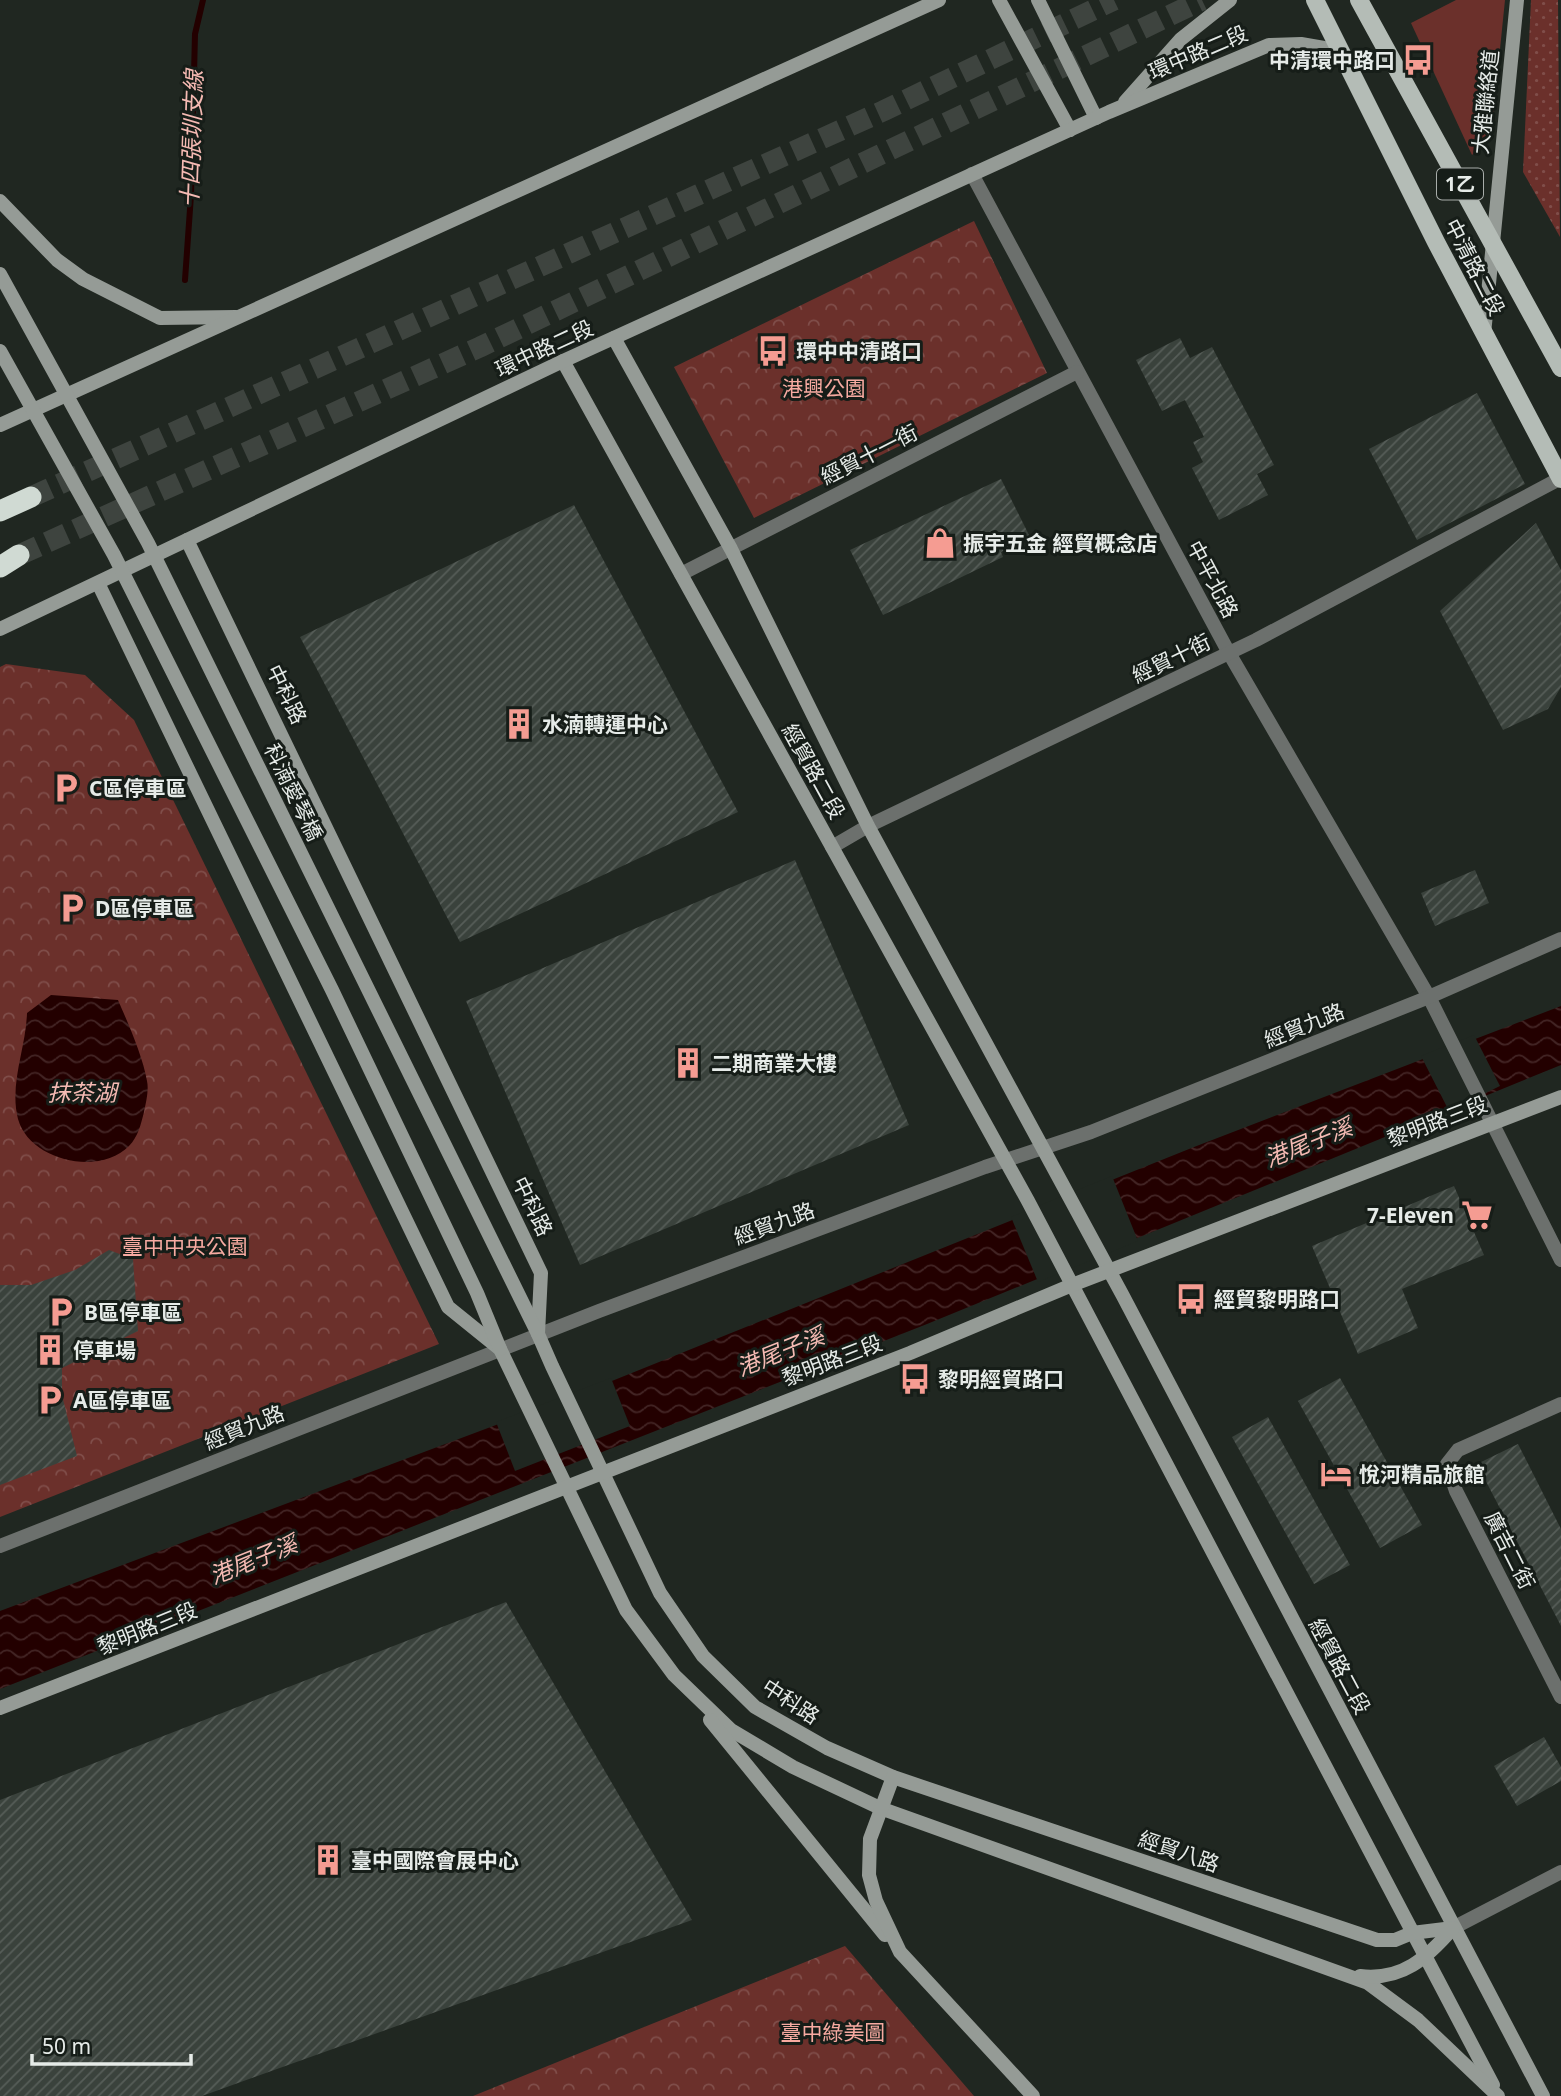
<svg xmlns="http://www.w3.org/2000/svg" width="1561" height="2096" font-family="'Noto Sans','Noto Sans TC',sans-serif">
<style>
.grass{fill:#6b302b}
.forest{fill:url(#forest-crowns)}
.garden{fill:url(#garden-dots)}
.water{fill:url(#water-waves)}
.pier{fill:#202721}
.lines{fill:none;stroke-linecap:round;stroke-linejoin:round}
.stream{stroke:#230000;stroke-width:6}
.building{fill:url(#building-hatch)}
.highway-tunnel{stroke:#3e443f;stroke-width:21;stroke-dasharray:21 10;stroke-linecap:butt}
.street{stroke:#6c706d;stroke-width:14}
.secondary{stroke:#959b96;stroke-width:14}
.primary{stroke:#b4bcb6;stroke-width:18}
.highway{stroke:#d0dad3;stroke-width:21}
.secondary-bridge{stroke:#959b96;stroke-width:14}
.labels{text-anchor:middle;dominant-baseline:central;stroke-width:6;stroke-linejoin:round;paint-order:stroke}
.shield{fill:#161d18;stroke:#a8adaa;stroke-width:2}
.shield-label{font-size:19px;font-weight:bold;fill:#e6ebe8}
.street-label{font-size:21px;fill:#e6ebe8;stroke:#161d18}
.poi-label{font-size:21px;font-weight:bold;fill:#e6ebe8;stroke:#161d18;text-anchor:start}
.park-label{font-size:21px;fill:#f7aaa1;stroke:#161d18}
.water-label{font-size:23px;font-style:italic;fill:#f5bab3;stroke:#161d18}
</style>
<defs>
<pattern id="forest-crowns" width="20" height="18" patternUnits="userSpaceOnUse" patternTransform="scale(1.75)"><rect width="20" height="18" fill="#6b302b"/><path d="M2 6a3 3 0 1 1 6 0M12 15a3 3 0 1 1 6 0" fill="none" stroke="#804e4a"/></pattern>
<pattern id="garden-dots" width="8" height="8" patternUnits="userSpaceOnUse" patternTransform="scale(1.75)"><rect width="8" height="8" fill="#6b302b"/><path d="M2 2h.1M6 6h.1" fill="none" stroke="#804e4a" stroke-width="1.8" stroke-linecap="round"/></pattern>
<pattern id="water-waves" width="16" height="10" patternUnits="userSpaceOnUse" patternTransform="scale(1.75)"><rect width="16" height="10" fill="#230000"/><path d="M0 5q4-4 8 0t8 0" fill="none" stroke="#432525"/></pattern>
<pattern id="building-hatch" width="6" height="6" patternUnits="userSpaceOnUse" patternTransform="scale(1.75)"><rect width="6" height="6" fill="#3a423c"/><path d="M-1 1l2-2M0 6l6-6M5 7l2-2" fill="none" stroke="#565d58"/></pattern>
</defs>
<rect width="100%" height="100%" fill="#202721"/>
<path class="grass" d="M1456,0H1505L1491,137L1472,155L1411,23Z"/>
<g class="forest">
<path d="M974,221L1047,373L754,518L674,367Z"/>
<path d="M6,664L85,675L134,720L439,1344L0,1517V667Z"/>
<path d="M845,1946L974,2096H473Z"/>
</g>
<path class="garden" d="M1531,0H1558L1560,237L1523,172Z"/>
<g class="water">
<path d="M51,995L118,1000C128,1023 143,1057 147,1081C149,1090 146,1103 144,1112C141,1124 138,1137 129,1146C99,1177 29,1160 18,1119C9,1084 26,1048 27,1013Z"/>
<path d="M1561,1006V1065L927,1324L0,1689V1611L592,1389L1194,1147Z"/>
</g>
<g class="pier">
<path d="M1474,1035L1500,1086L1449,1111L1421,1056Z"/>
<path d="M1112,1176L1138,1241L1038,1282L1011,1217Z"/>
<path d="M611,1378L630,1426L515,1471L496,1422Z"/>
</g>
<g class="lines">
<path class="stream" d="M185,280L191,195L195,34L203,0"/>
</g>
<g class="building">
<path d="M1180,338L1190,358L1212,347L1274,465L1257,474L1268,495L1219,520L1192,468L1203,462L1193,442L1204,437L1185,400L1162,411L1136,360Z"/>
<path d="M1477,393L1525,484L1417,540L1369,449Z"/>
<path d="M1001,479L1030,537L1001,552L1003,557L883,615L850,550Z"/>
<path d="M574,505L738,812L460,942L300,637Z"/>
<path d="M1536,523L1561,570V687L1548,709L1503,730L1440,611Z"/>
<path d="M795,860L909,1125L580,1265L466,1001Z"/>
<path d="M1475,870L1489,903L1435,926L1421,893Z"/>
<path d="M1454,1186L1484,1255L1402,1289L1418,1328L1358,1354L1312,1246Z"/>
<path d="M109,1250L133,1259L138,1331L62,1368V1395L77,1456L0,1485V1285H31L75,1270Z"/>
<path d="M1340,1378L1422,1525L1380,1548L1298,1401Z"/>
<path d="M1268,1417L1350,1565L1314,1584L1232,1437Z"/>
<path d="M1518,1444L1561,1529V1626L1477,1464Z"/>
<path d="M506,1602L692,1920L202,2096H0V1800Z"/>
<path d="M1544,1737L1561,1767V1781L1517,1806L1494,1766Z"/>
</g>
<g class="lines">
<g class="highway-tunnel">
<path d="M31,497L883,111L1114,0"/>
<path d="M19,555L480,347L1202,0"/>
</g>
<g class="street">
<path d="M972,174L1229,653L1429,997L1561,1260"/>
<path d="M681,574L1077,372"/>
<path d="M832,847L868,826L1256,640L1561,478"/>
<path d="M1561,1404L1458,1450L1447,1464L1456,1491L1561,1697"/>
<path d="M0,1546L599,1311L985,1167L1091,1132L1429,997L1561,939"/>
<path d="M1453,1928L1561,1872"/>
</g>
<g class="secondary">
<path d="M999,0L1070,130"/>
<path d="M1038,0L1096,118"/>
<path d="M1125,102L1181,39L1230,0"/>
<path d="M0,201L57,260L83,279L160,318L236,317"/>
<path d="M1484,334L1517,0"/>
<path d="M614,338L731,549L868,826L1123,1296L1543,2096"/>
<path d="M563,361L1028,1201L1493,2085"/>
<path d="M0,425L939,0"/>
<path d="M187,540L541,1273L538,1334L552,1366L660,1593L703,1656L755,1707L827,1748L893,1777L1377,1940H1395L1412,1933L1453,1928"/>
<path d="M98,583L448,1307L500,1349L626,1610L674,1675L731,1730L793,1767L880,1808L1368,1983L1418,2020L1498,2096"/>
<path d="M0,629L563,361L1109,112L1269,45L1301,44L1324,48L1345,56"/>
<path d="M0,1708L910,1353L1072,1285L1561,1097"/>
<path d="M710,1720L885,1935"/>
<path d="M893,1777L870,1839L869,1875L876,1901L900,1952L1033,2096"/>
<path d="M1360,1976C1402,1981 1427,1958 1453,1928"/>
</g>
<g class="primary">
<path d="M1315,0L1436,242L1561,479"/>
<path d="M1359,0L1561,368"/>
</g>
<g class="highway">
<path d="M0,511L31,497"/>
<path d="M0,567L19,555"/>
</g>
<g class="secondary-bridge">
<path d="M0,274L148,543L538,1334"/>
<path d="M0,351L114,555L332,990L477,1293L500,1349"/>
</g>
</g>
<defs>
<symbol id="bus-bare" viewBox="-9 -9 18 18"><path d="M-5-6H5V4H4V6H2V4H-2V6H-4V4H-5ZM-3.5-4V0h7V-4ZM-3.5 1.2v1.5H-2V1.2ZM2 1.2v1.5H3.5V1.2Z" fill="#f59c92" stroke="#161d18" stroke-width="2.5" paint-order="stroke"/></symbol>
<symbol id="shop-bare" viewBox="-9 -9 18 18"><path d="M-5-2.5h2.3a2.7 3.5 0 0 1 5.4 0H5L5.5 6h-11ZM-1.5-2.5h3a1.5 2.3 0 0 0-3 0Z" fill="#f59c92" stroke="#161d18" stroke-width="2.5" paint-order="stroke"/></symbol>
<symbol id="building-bare" viewBox="-9 -9 18 18"><path d="M-4-6H4V6H1V3H-1V6H-4ZM-2.5-4.3h1.7v1.8h-1.7ZM.8-4.3h1.7v1.8H.8ZM-2.5-1h1.7V.8h-1.7ZM.8-1h1.7V.8H.8Z" fill="#f59c92" stroke="#161d18" stroke-width="2.5" paint-order="stroke"/></symbol>
<symbol id="parking-bare" viewBox="-9 -9 18 18"><path d="M-3.5-5.5H1a3.5 3.5 0 0 1 0 7H-1V5.5H-3.5ZM-1-3.4V-.6H.8a1.4 1.4 0 0 0 0-2.8Z" fill="#f59c92" stroke="#161d18" stroke-width="2.5" paint-order="stroke"/></symbol>
<symbol id="supermarket-bare" viewBox="-9 -9 18 18"><path d="M-6-5.5h2.5l.6 2H6L4.5 2H-2.5L-4.4-4H-6ZM-1.5 3.2a1.3 1.3 0 1 0 .1 0ZM3 3.2a1.3 1.3 0 1 0 .1 0Z" fill="#f59c92" stroke="#161d18" stroke-width="2.5" paint-order="stroke"/></symbol>
<symbol id="hotel-bare" viewBox="-9 -9 18 18"><path d="M-6-4.5h1.5V1H6V5H4.5V3h-9V5H-6ZM-4 0a1.8 1.8 0 1 1 3.6 0ZM.5 0V-2.5h3Q6-2.5 6 0Z" fill="#f59c92" stroke="#161d18" stroke-width="2.5" paint-order="stroke"/></symbol>
</defs>
<g fill-rule="evenodd">
<use href="#bus-bare" x="1396" y="38" width="44" height="44"/>
<use href="#bus-bare" x="751" y="329" width="44" height="44"/>
<use href="#shop-bare" x="918" y="521" width="44" height="44"/>
<use href="#building-bare" x="497" y="702" width="44" height="44"/>
<use href="#parking-bare" x="44" y="766" width="44" height="44"/>
<use href="#parking-bare" x="50" y="886" width="44" height="44"/>
<use href="#building-bare" x="666" y="1041" width="44" height="44"/>
<use href="#supermarket-bare" x="1455" y="1193" width="44" height="44"/>
<use href="#bus-bare" x="1169" y="1277" width="44" height="44"/>
<use href="#parking-bare" x="39" y="1290" width="44" height="44"/>
<use href="#building-bare" x="28" y="1328" width="44" height="44"/>
<use href="#bus-bare" x="893" y="1357" width="44" height="44"/>
<use href="#parking-bare" x="28" y="1378" width="44" height="44"/>
<use href="#hotel-bare" x="1314" y="1452" width="44" height="44"/>
<use href="#building-bare" x="306" y="1838" width="44" height="44"/>
</g>
<g class="labels">
<rect class="shield" x="1437" y="168.5" width="46" height="31" rx="5"/>
<g class="shield-label">
<text x="1460" y="184">1乙</text>
</g>
<g class="street-label">
<text transform="translate(1198 52) rotate(-23)">環中路二段</text>
<text transform="translate(1485 102) rotate(-84)">大雅聯絡道</text>
<text transform="translate(1475 267) rotate(63)">中清路二段</text>
<text transform="translate(544 348) rotate(-25)">環中路二段</text>
<text transform="translate(869 454) rotate(-27)">經貿十一街</text>
<text transform="translate(1213 579) rotate(62)">中平北路</text>
<text transform="translate(1171 658) rotate(-26)">經貿十街</text>
<text transform="translate(287 694) rotate(64)">中科路</text>
<text transform="translate(814 771) rotate(61)">經貿路二段</text>
<text transform="translate(294 792) rotate(64)">科湳愛琴橋</text>
<text transform="translate(1304 1025) rotate(-22)">經貿九路</text>
<text transform="translate(1437 1121) rotate(-21)">黎明路三段</text>
<text transform="translate(533 1206) rotate(64)">中科路</text>
<text transform="translate(774 1223) rotate(-20)">經貿九路</text>
<text transform="translate(832 1360) rotate(-21)">黎明路三段</text>
<text transform="translate(244 1427) rotate(-22)">經貿九路</text>
<text transform="translate(1510 1550) rotate(63)">廣吉二街</text>
<text transform="translate(147 1628) rotate(-22)">黎明路三段</text>
<text transform="translate(1340 1666) rotate(62)">經貿路二段</text>
<text transform="translate(791 1701) rotate(33)">中科路</text>
<text transform="translate(1179 1851) rotate(19)">經貿八路</text>
</g>
<g class="poi-label">
<text x="1395" y="60" text-anchor="end">中清環中路口</text>
<text x="796" y="351">環中中清路口</text>
<text x="963" y="543">振宇五金 經貿概念店</text>
<text x="542" y="724">水湳轉運中心</text>
<text x="89" y="788">C區停車區</text>
<text x="95" y="908">D區停車區</text>
<text x="711" y="1063">二期商業大樓</text>
<text x="1454" y="1215" text-anchor="end">7-Eleven</text>
<text x="1214" y="1299">經貿黎明路口</text>
<text x="84" y="1312">B區停車區</text>
<text x="73" y="1350">停車場</text>
<text x="938" y="1379">黎明經貿路口</text>
<text x="73" y="1400">A區停車區</text>
<text x="1359" y="1474">悅河精品旅館</text>
<text x="351" y="1860">臺中國際會展中心</text>
</g>
<g class="park-label">
<text x="824" y="388">港興公園</text>
<text x="185" y="1246">臺中中央公園</text>
<text x="833" y="2032">臺中綠美圖</text>
</g>
<g class="water-label">
<text transform="translate(191 139) rotate(-88)">十四張圳支線</text>
<text x="82" y="1092">抹茶湖</text>
<text transform="translate(1308 1142) rotate(-22)">港尾子溪</text>
<text transform="translate(780 1351) rotate(-22)">港尾子溪</text>
<text transform="translate(253 1559) rotate(-22)">港尾子溪</text>
</g>
</g>
<path d="M32 2054v10h159v-10" fill="none" stroke="#e6ebe8" stroke-width="3.5"/>
<text x="42" y="2054" font-size="21" fill="#e6ebe8" stroke="#161d18" stroke-width="5" paint-order="stroke">50 m</text>
</svg>
